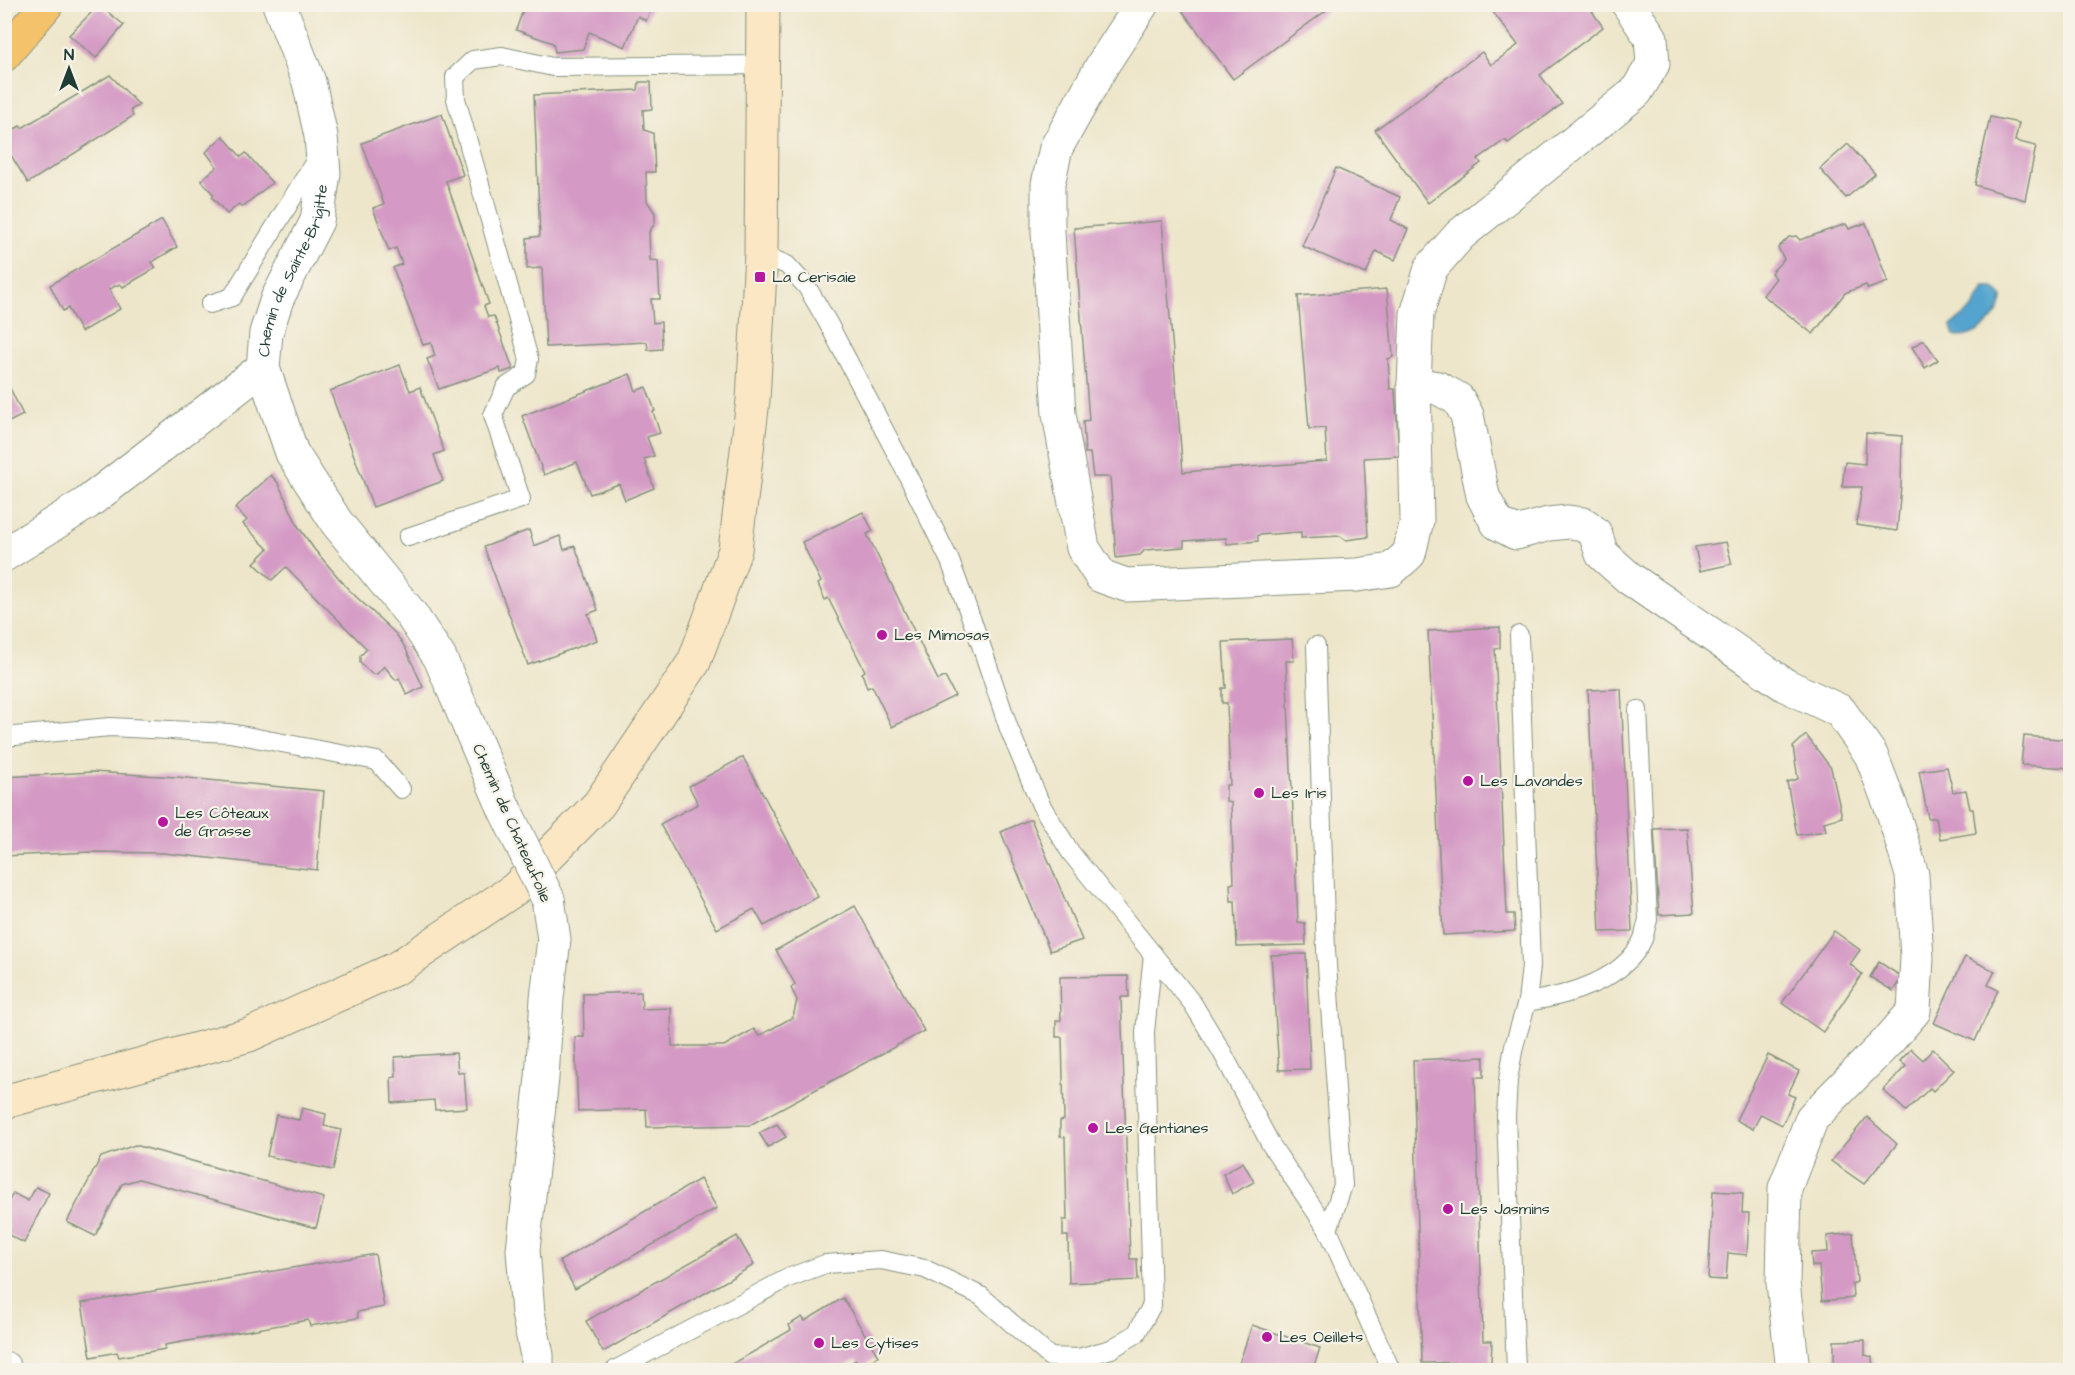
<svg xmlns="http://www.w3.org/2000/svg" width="2075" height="1375" font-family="'Architects Daughter',sans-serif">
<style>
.water{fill:#55a4cf;stroke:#3a7082;stroke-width:1.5}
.building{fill:#d49ac5}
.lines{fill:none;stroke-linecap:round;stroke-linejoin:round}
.lane-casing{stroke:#86927f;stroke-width:20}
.street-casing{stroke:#86927f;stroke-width:35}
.secondary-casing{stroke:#86927f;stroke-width:35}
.primary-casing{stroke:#86927f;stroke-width:35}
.lane{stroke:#fff;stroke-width:18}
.street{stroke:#fff;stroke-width:33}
.secondary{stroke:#fbe7c3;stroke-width:33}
.primary{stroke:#f4c26a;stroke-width:33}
.street-bridge-casing{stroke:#86927f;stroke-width:35;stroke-linecap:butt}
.street-bridge{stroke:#fff;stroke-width:33}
.poi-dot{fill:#b5179e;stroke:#f7f3e8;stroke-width:2}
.labels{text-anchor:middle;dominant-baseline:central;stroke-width:4.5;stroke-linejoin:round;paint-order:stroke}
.street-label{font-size:16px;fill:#1f3d34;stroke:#f7f3e8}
.poi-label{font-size:16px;fill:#1f3d34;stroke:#f7f3e8;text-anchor:start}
</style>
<rect width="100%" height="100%" fill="#f7f3e8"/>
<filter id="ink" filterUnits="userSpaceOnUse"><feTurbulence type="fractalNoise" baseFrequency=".0167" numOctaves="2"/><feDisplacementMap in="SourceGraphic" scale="12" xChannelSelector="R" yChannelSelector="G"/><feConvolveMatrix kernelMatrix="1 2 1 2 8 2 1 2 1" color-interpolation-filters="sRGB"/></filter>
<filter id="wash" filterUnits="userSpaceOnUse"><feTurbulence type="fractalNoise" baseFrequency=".008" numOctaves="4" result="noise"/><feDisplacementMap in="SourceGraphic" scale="24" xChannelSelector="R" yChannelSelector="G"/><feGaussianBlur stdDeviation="1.35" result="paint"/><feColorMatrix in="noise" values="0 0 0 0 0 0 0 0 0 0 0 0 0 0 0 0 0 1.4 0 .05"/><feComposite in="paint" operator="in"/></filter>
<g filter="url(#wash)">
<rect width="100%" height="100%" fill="#ede6ca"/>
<path class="water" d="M1984,288H1994L2002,296C2003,315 1974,342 1954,336L1951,326L1973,308Z"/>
<g id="blocks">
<g class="building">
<path d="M525,4H653L646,21L638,16L625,47L589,32L583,49L555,52L553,43L516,30Z"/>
<path d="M1187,4H1335L1233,79L1181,9Z"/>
<path d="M1487,4H1579L1589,7L1603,27L1540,75L1562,104L1508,143L1505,140L1478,159L1481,163L1428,203L1375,130L1482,52L1491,65L1518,45Z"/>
<path d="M99,5L124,25L96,58L69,35Z"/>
<path d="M110,75L139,105L131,110L133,116L28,183L4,144V135L20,126L22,128Z"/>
<path d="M639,82H651L652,109L643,110L644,130L653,133L655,172H646L647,201L655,213V223L649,232L650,260L658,261L659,281L660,299H651L653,323L661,322L662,349L648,350L647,342L546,347L542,268L527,269V238L540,236L534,95L638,90Z"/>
<path d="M442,114L463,175L446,181L489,304L484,306L488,317L494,316L513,369L501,373L500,368L439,389L427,359L435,356L431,343L423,345L393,268L402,264L396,248L389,251L373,208L384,204L362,143Z"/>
<path d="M1990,117L2019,123L2015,141L2036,146L2025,200L1975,185Z"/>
<path d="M223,136L241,157L246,153L272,183L242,207L239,204L227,214L212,197L214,195L201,180L217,167L206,152Z"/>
<path d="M1848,144L1875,174L1846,198L1820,169Z"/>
<path d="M1336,168L1400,197L1391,220L1408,229L1395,260L1376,251L1366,274L1302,246Z"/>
<path d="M162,220L177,247L152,262L156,268L123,287L120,284L109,289L120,309L81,332L68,308L63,311L50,285Z"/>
<path d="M1162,221L1183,472L1327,461L1325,428L1309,429L1298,296L1387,289L1393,357L1388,359L1390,389H1395L1399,456L1364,458L1368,537L1346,540L1340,536L1301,538V532L1258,535V541L1227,544L1226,538L1184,541V547L1145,550L1140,555L1116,558L1110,477H1093L1090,453H1085L1083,421L1089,420L1074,228Z"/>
<path d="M1866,223L1888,282L1868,289L1866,285L1845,293L1813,334L1763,295L1776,278L1771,273L1784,259L1778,248L1789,237L1796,236L1800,240L1846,224L1849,229Z"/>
<path d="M1924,340L1938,360L1925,368L1912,347Z"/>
<path d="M400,365L410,391L420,387L444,451L434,455L443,481L373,507L330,391Z"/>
<path d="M630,374L636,391L646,387L655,411L653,412L660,433L647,437L654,456L644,459L654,488L625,500L619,484L590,494L577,462L544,475L522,416Z"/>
<path d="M5,378L23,415L5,424Z"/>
<path d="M1866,433L1902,436L1901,486L1897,531L1856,525L1862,487H1842L1845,462L1865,464Z"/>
<path d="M271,475L278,483L298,526L314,549L349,590L396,634L405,647L423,687L407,695L399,678L396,680L384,666L377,674H372L360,663V656L367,649L286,567L272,580L254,563L268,549L243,524L247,520L235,508Z"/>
<path d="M863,512L873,531L867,534L938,680L945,677L955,696L892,727L872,686L867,688L862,673L865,671L828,598L825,600L818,584L821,582L802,542Z"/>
<path d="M529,530L534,546L560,536L564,550L575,546L598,610L588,614L597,640L528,665L484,547Z"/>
<path d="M1726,542L1732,564L1700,571L1695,547Z"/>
<path d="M1500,627V648L1495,649L1507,914H1514L1515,931L1443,935L1428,631Z"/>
<path d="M1292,639L1294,661H1286L1298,922L1305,923L1306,945L1237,947L1235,901H1231L1230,884L1234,883L1231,802L1226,801V785H1230L1227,703H1222V688H1226L1223,642Z"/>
<path d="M1621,689L1632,931L1600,932L1588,690Z"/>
<path d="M1806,735L1831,768L1842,817L1824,822L1826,831L1797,835L1787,782L1798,779L1793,747Z"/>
<path d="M2024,736L2070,740V768L2021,765Z"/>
<path d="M743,757L818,897L764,926L754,909L717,929L660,824L698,804L689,786Z"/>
<path d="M1947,767L1953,792L1966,790L1970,809H1973L1976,833L1940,839L1936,818H1928L1919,771Z"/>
<path d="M92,772L177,777L324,791L317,870L163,853L91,852L4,856V777Z"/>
<path d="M1031,819L1082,940L1050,951L1001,832Z"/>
<path d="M1687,828L1694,913L1659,915L1654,829Z"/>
<path d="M855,906L924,1031L750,1125L647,1127L646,1109L578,1111L575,1037H584L583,994L641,992L642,1009L671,1008L672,1046H724L754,1029L759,1036L793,1017L797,1000L791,988L795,984L776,950Z"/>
<path d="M1834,931L1860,950L1850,964L1862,974L1823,1032L1782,1003Z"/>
<path d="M1306,954L1310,1069L1279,1070L1271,955Z"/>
<path d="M1965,957L1995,971L1988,985L1998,990L1975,1041L1934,1023Z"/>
<path d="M1879,962L1902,977L1893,991L1870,977Z"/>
<path d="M1128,976L1129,997H1121L1130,1259H1137L1138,1280L1069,1283L1068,1236H1063V1220H1067L1065,1137L1060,1136V1121L1064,1120L1062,1037H1056V1021L1061,1020L1060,977Z"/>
<path d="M1911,1049L1923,1060L1933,1049L1954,1070L1933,1091L1930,1088L1906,1111L1883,1090L1906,1066L1900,1061Z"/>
<path d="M456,1053L458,1072L464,1073L467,1108L435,1110L434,1100L392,1103L391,1078L396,1077L395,1057Z"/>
<path d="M1768,1055L1799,1071L1788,1094L1795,1097L1782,1125L1761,1114L1753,1129L1736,1120Z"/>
<path d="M1484,1057V1077H1475L1483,1341H1492L1491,1362L1422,1363L1413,1060Z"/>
<path d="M302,1108L326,1114L324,1126L341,1130L333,1170L267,1156L276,1115L299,1120Z"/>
<path d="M1867,1117L1897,1144L1864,1184L1831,1161Z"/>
<path d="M777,1124L786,1137L768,1147L759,1133Z"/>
<path d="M135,1145L324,1198L316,1228L139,1179L122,1184L95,1236L67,1222L101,1157Z"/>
<path d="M1243,1162L1254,1182L1232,1194L1223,1174Z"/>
<path d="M700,1179L717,1208L575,1289L560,1261Z"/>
<path d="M36,1187L49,1193L24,1243L5,1233L9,1226L4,1224V1199L9,1201L13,1193L28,1201Z"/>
<path d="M1713,1191L1743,1193L1742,1213H1749L1747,1255L1728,1253L1726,1280L1708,1279Z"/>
<path d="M1853,1233L1857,1282L1852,1284L1853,1298L1822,1301L1819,1266H1812L1811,1253L1828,1252L1827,1236Z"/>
<path d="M737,1236L754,1265L603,1352L586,1321Z"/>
<path d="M375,1254L384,1307L357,1312L358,1318L310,1326L308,1320L165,1345V1349L119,1357L117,1352L91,1357L82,1303Z"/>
<path d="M843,1298L878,1356L861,1368L856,1360L838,1370H722L791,1330L789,1325L802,1317L805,1321Z"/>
<path d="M1252,1325L1320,1348L1314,1366L1307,1364L1305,1370H1237Z"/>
<path d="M1865,1340V1355L1872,1357L1873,1370H1834V1341Z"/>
</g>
</g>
</g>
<g filter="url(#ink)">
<use href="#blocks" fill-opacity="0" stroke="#86927f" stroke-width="1.5"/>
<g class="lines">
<defs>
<g id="lane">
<path d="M761,254L787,265L807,287L828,323L902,464L950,561L981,645L1009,729L1041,805L1071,853L1193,1004L1222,1052L1271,1145L1328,1230L1391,1370"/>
<path d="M210,304L232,297L320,153"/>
<path d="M408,537L521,499L493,415L506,387L526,374L529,359L456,99L455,77L473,60L502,56L553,67L762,65"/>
<path d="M1316,646L1326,951L1343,1185L1328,1230"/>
<path d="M4,737L110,727L230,733L377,761L401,789"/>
<path d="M1527,1002C1567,996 1625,980 1643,939C1645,933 1646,926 1648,920L1638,710"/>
<path d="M615,1370L788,1278L825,1264L881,1260L925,1269L981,1296L1050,1357L1079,1358L1111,1349L1136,1334L1152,1305L1145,1032L1153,954"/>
<path d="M1516,1370L1506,1116L1508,1080L1514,1046L1527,1002L1531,966L1519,635"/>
</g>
<g id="street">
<path d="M1142,4L1103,64L1056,148L1048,184V232L1059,414L1083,548L1101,576L1126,585L1357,575L1391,570L1409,554L1417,520L1414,384L1417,314L1431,268L1460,235L1636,92L1653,64L1651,38L1628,4"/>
<path d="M263,368L292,453L337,523L410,613L440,658L504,808"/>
<path d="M1414,384L1438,388L1458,399L1467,415L1483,496L1497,523L1516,533L1549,524L1568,522L1584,524L1595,533L1602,554L1629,578L1785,685L1840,711L1871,755L1893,812L1912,875L1917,958L1914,1011L1889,1040L1812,1118L1785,1188L1783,1283L1793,1370"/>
<path id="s1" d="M4,555L87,503L263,368L266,333L277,299L317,221L324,173L321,136L309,82L279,4"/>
<path d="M4,1368L5,1370"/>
<path d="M537,1370V1355L528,1313L523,1250L542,1078L547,998L554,939L548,899"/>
</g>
<path id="secondary" d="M4,1102L249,1035L397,968L515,889L599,804L694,662L735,550L753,400L761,254L763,4"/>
<path id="primary" d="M4,55L47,4"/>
</defs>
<use href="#lane" class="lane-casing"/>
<use href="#street" class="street-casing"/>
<use href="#secondary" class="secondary-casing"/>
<use href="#primary" class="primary-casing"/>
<use href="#lane" class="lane"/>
<use href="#street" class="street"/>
<use href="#secondary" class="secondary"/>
<use href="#primary" class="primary"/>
<defs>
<path id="street-bridge" d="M504,808L548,899"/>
</defs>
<use href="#street-bridge" class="street-bridge-casing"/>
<use href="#street-bridge" class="street-bridge"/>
</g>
</g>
<g class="poi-dot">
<rect x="754" y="271" width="12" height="12" rx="3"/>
<circle cx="882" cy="635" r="6"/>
<circle cx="1468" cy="781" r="6"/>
<circle cx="1259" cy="793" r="6"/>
<circle cx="163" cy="822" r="6"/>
<circle cx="1093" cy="1128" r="6"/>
<circle cx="1448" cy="1209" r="6"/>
<circle cx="1267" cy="1337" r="6"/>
<circle cx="819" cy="1343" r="6"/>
</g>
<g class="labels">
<g class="street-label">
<text stroke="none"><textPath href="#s1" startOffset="423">Chemin de Sainte-Brigitte</textPath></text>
<text transform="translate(512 823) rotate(66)">Chemin de Chateaufolie</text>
</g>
<g class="poi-label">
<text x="772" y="277">La Cerisaie</text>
<text x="894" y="635">Les Mimosas</text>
<text x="1480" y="781">Les Lavandes</text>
<text x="1271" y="793">Les Iris</text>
<text x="175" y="813">Les Côteaux<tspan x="175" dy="18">de Grasse</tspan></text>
<text x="1105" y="1128">Les Gentianes</text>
<text x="1460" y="1209">Les Jasmins</text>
<text x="1279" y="1337">Les Oeillets</text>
<text x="831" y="1343">Les Cytises</text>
</g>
</g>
<rect width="2075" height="1375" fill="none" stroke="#f7f3e8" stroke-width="24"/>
<g transform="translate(69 69)" stroke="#f7f3e8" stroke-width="4.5" paint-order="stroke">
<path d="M0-4.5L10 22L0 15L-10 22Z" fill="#1f3d34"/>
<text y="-9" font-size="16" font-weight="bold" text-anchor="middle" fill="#1f3d34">N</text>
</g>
</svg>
